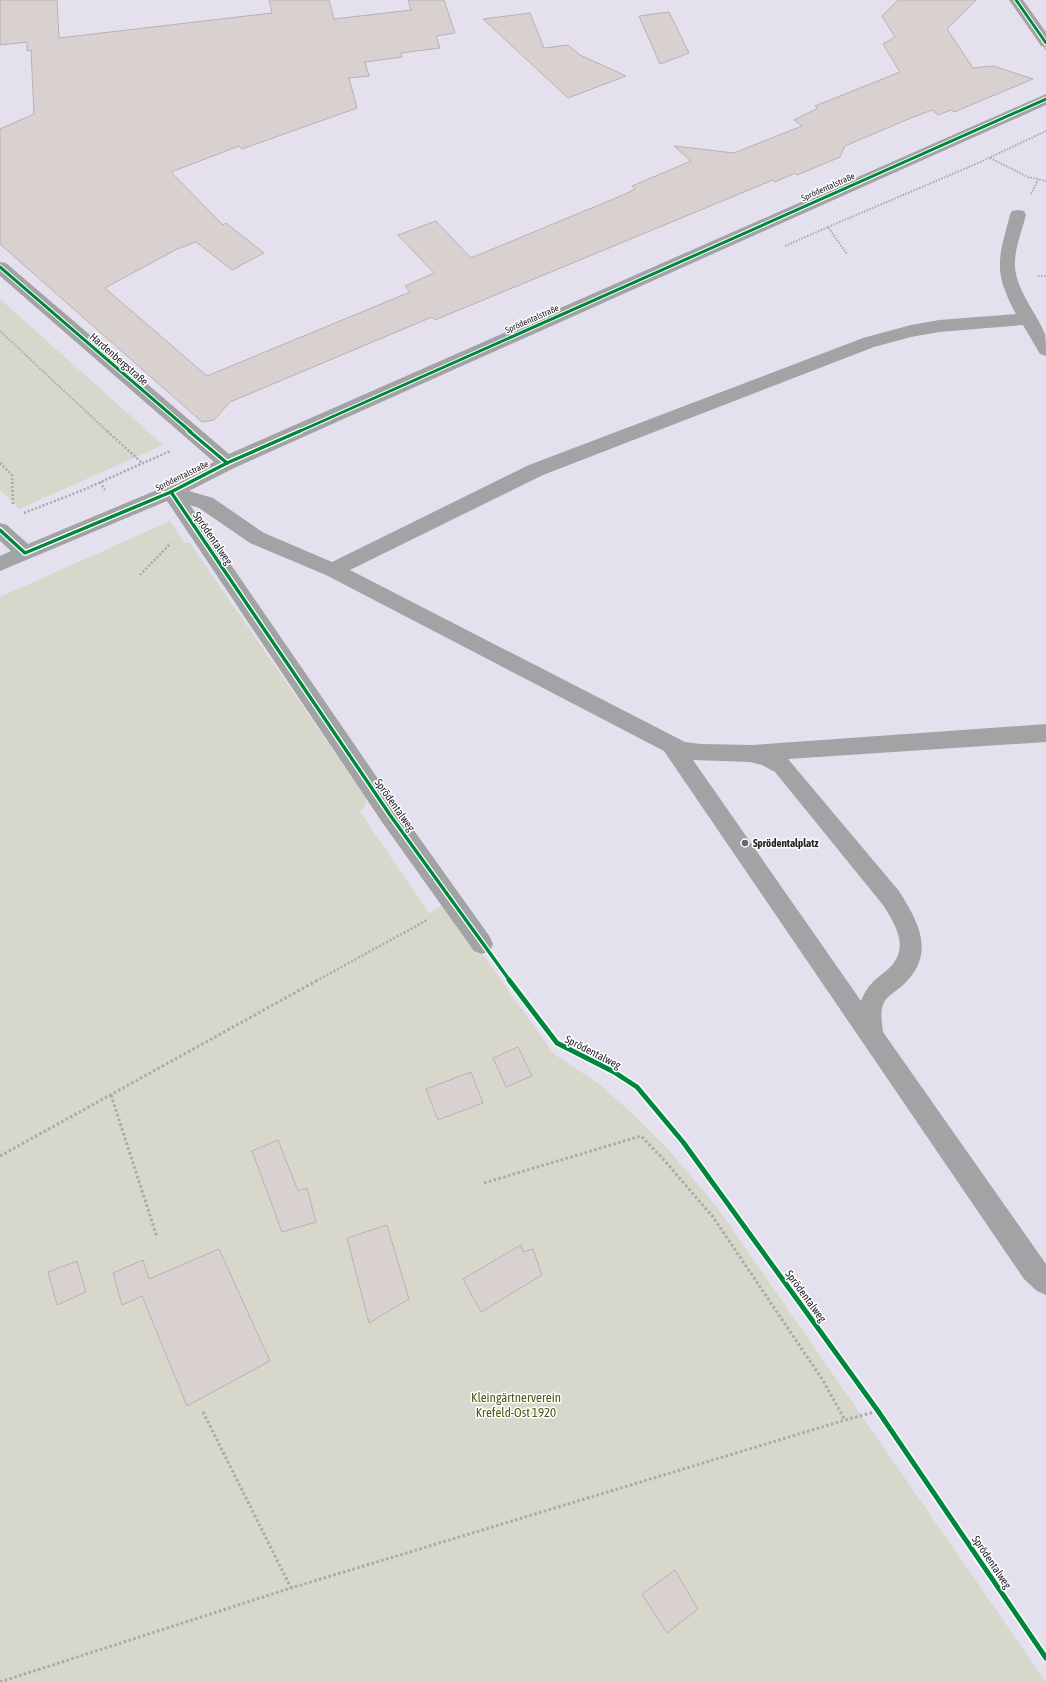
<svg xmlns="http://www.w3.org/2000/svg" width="1046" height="1682" font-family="'Asap Condensed',sans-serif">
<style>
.green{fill:#d7d7cc;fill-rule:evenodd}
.building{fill:#d9d1d0;stroke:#b7b2b4}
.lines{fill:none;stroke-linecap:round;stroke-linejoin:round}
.path-far2{stroke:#aaa9ae;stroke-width:2;stroke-dasharray:1.5 1.5;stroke-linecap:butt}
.path-far1{stroke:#aaa9ae;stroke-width:2.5;stroke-dasharray:2 2;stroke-linecap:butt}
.path{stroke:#aaa9ae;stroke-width:3;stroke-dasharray:2.5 2.5;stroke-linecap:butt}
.minor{fill:#a2a3a4;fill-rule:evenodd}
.major{fill:#a5a5aa;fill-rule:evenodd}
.tram{stroke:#a2a0a7;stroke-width:1}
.cycleway-far2-casing{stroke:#fff;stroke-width:5}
.cycleway-far1-casing{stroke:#fff;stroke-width:6}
.cycleway-casing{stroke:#fff;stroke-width:8}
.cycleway-far2{stroke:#00873e;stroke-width:3}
.cycleway-far1{stroke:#00873e;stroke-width:3.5}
.cycleway{stroke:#00873e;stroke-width:5}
.poi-dot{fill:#6a6571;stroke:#fff;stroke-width:1.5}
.labels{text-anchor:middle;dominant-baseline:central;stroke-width:3;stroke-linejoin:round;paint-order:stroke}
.far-street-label{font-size:9px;fill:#27232d;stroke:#fff}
.street-label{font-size:11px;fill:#27232d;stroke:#fff}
.poi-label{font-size:11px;font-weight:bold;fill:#27232d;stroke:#fff;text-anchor:start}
.near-park-label{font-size:13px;fill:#525612;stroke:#fff}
</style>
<rect width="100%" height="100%" fill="#e5e0ee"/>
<g class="green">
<path d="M0,299L163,445L19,509L0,490Z"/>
<path d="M170,521L185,543H190L366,798L365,806L360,812L429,913L446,903L554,1054L599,1084L634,1115L666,1147L717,1207L1046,1682H0V597ZM235,1298L172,1370L159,1339Z"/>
</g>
<g class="building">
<path d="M0,0H57L59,38L272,13L269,0H329L334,19L411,10L408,0H444L455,33L436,36L440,48L401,53L402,57L365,62L369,76L349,78L357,108L242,149L239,146L171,172L223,225L226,223L264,253L232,270L196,242L177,249L105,288L207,376L410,292L405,286L434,273L398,235L436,221L471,258L623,195L635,189L632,186L691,161L674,146L734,153L802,126L794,120L818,108L815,106L900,72L883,44L895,37L882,16L898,0H976L947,29L973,68L993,66L1033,79L954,112L951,110L938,115L932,110L906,120L845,146L840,157L797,175L795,173L775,182L773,180L435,320L432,317L230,402L214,420L202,422L0,244V129L34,114L31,50L27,51V42L0,45Z"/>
<path d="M669,12L689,53L660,64L639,16Z"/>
<path d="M530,13L544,48L568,45L580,55L626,76L568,98L483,19Z"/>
<path d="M518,1047L532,1076L506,1087L493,1058Z"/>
<path d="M471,1072L483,1103L438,1120L426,1089Z"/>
<path d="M278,1140L298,1191L307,1188L316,1222L282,1232L252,1151Z"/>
<path d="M387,1225L409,1299L369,1323L347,1238Z"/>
<path d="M521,1245L523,1252L533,1249L542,1275L481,1312L463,1279Z"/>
<path d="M219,1249L270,1361L187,1406L142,1296L122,1305L113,1273L143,1260L149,1279Z"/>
<path d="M77,1261L86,1292L57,1305L48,1272Z"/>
<path d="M675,1570L698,1609L667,1633L642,1594Z"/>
</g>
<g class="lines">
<g class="path-far2">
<path d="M990,158L1028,177L1046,181"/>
<path d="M1031,194L1038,180"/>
<path d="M828,227L976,164L1046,131"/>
<path d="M785,246L828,227L847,254"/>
<path d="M1038,276H1046"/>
<path d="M0,331L108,432"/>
</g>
<g class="path-far1">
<path d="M107,431L142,463"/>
<path d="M0,463L12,475L13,505"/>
<path d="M100,482L105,490"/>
<path d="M24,513L83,490L170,451"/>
<path d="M140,575L171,543"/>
<path d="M316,981L427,920"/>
</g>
<g class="path">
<path d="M111,1095L157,1237"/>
<path d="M0,1156L318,980"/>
<path d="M484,1183L641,1136L664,1160L713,1217L822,1379L845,1420L878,1411"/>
<path d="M203,1412L291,1588"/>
<path d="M0,1682L291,1588L845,1420"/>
</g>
<path class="minor" d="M1046,94V105L234,468L189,491L213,498L264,533L332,562L529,465L863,338L911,325L939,320L1016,314C993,271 998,260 1010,215L1012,211L1018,210L1024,211L1026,215C1022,231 1014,249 1015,267C1017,292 1036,312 1045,334C1046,340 1046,350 1046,356L1040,354L1023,325L939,332L911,337L874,347L543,475L350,570L685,742L701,744L752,745L1046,724V742L788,759L899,891C918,922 936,952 905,983C899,990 886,995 883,1005C880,1013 882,1023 883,1032L1046,1264V1295L1037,1291L1024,1279L664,751L326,575L250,543L199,508L190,505L398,808L490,937L493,944L490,951L482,954L474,951L382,822L167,501L0,571V556L11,551L0,541V523L7,525L28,544L164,487L214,462L0,276V262L6,263L229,454ZM693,760L750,762L762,765L775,772L883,905C897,927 911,950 886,971C873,981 867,986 861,1001Z"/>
<path class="major" d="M1009,0H1023L1046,32V47L1041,46Z"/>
<g class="tram">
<path d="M1012,0L1046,50"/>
<path d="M1020,0L1046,38"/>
</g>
<defs>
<g id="cycleway-far2">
<path d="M1016,0L1046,43"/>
<path d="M0,267L191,432"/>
<path d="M298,432L1046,99"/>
</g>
<g id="cycleway-far1">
<path d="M189,431L227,463"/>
<path d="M171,492L390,815L510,981"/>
<path d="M0,530L25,553L171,492L227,463L300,431"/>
</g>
<path id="cycleway" d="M509,980L557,1043L614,1072L637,1087L683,1142L878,1411L1046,1658"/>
</defs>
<use href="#cycleway-far2" class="cycleway-far2-casing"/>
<use href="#cycleway-far1" class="cycleway-far1-casing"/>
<use href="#cycleway" class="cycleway-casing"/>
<use href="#cycleway-far2" class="cycleway-far2"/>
<use href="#cycleway-far1" class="cycleway-far1"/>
<use href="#cycleway" class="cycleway"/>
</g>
<circle class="poi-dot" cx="745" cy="843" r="4"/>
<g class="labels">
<g class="far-street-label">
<text transform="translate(828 187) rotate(-24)">Sprödentalstraße</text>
<text transform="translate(532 319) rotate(-24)">Sprödentalstraße</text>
<text transform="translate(182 476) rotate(-26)">Sprödentalstraße</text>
</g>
<g class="street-label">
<text transform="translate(119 359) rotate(41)">Hardenbergstraße</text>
<text transform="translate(213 538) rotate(56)">Sprödentalweg</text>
<text transform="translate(395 805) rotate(55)">Sprödentalweg</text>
<text transform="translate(593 1052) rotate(27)">Sprödentalweg</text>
<text transform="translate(806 1296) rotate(54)">Sprödentalweg</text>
<text transform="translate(992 1562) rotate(56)">Sprödentalweg</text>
</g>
<g class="poi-label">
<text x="753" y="843">Sprödentalplatz</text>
</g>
<g class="near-park-label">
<text x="516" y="1397">Kleingärtnerverein<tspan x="516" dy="15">Krefeld-Ost 1920</tspan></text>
</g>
</g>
</svg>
